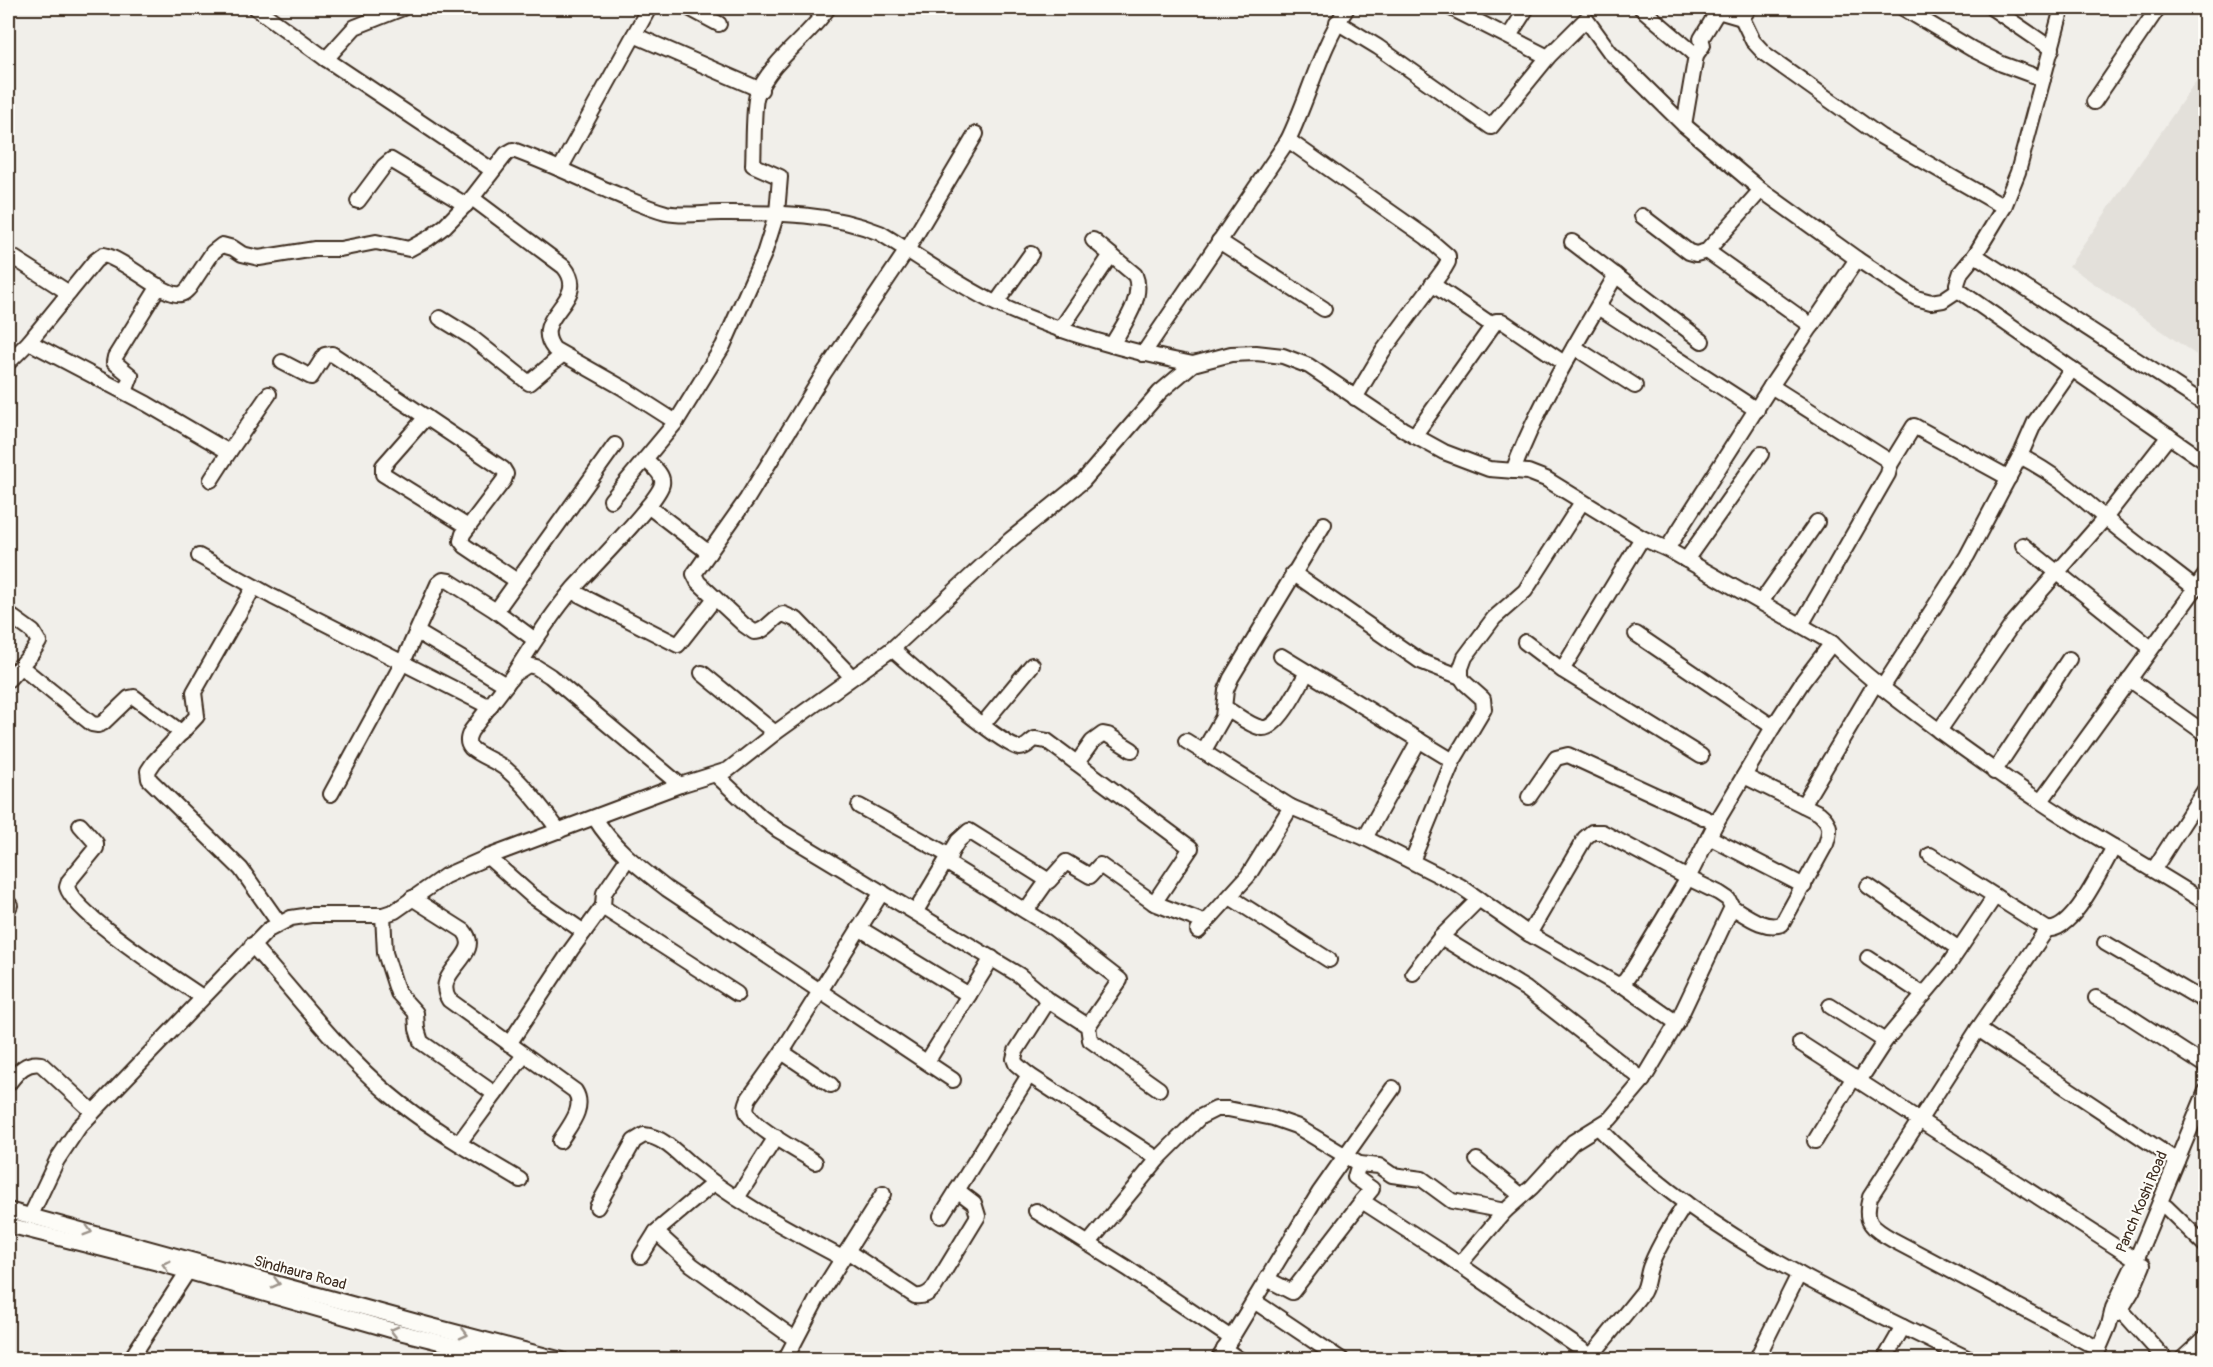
<svg xmlns="http://www.w3.org/2000/svg" width="2213" height="1367" font-family="Pangolin,sans-serif">
<style>
.built{fill:#e3e0da}
.lines{fill:none;stroke-linecap:round;stroke-linejoin:round}
.minor-casing{stroke:#3b2a1e;stroke-width:18}
.minor{stroke:#fdfcf7;stroke-width:14}
.oneway{stroke:#9c938a}
.labels{text-anchor:middle;dominant-baseline:central;stroke-width:4.5;stroke-linejoin:round;paint-order:stroke}
.street-label{font-size:15px;fill:#3b2a1e;stroke:#fdfcf7}
</style>
<rect width="100%" height="100%" fill="#f1efea"/>
<filter id="ink" filterUnits="userSpaceOnUse"><feTurbulence type="fractalNoise" baseFrequency=".0167" numOctaves="2"/><feDisplacementMap in="SourceGraphic" scale="12" xChannelSelector="R" yChannelSelector="G"/><feConvolveMatrix kernelMatrix="1 2 1 2 8 2 1 2 1" color-interpolation-filters="sRGB"/></filter>
<g filter="url(#ink)">
<path class="built" d="M2205,68V361L2069,266Z"/>
<g class="lines">
<defs>
<g id="minor">
<path d="M256,8L326,59L492,170"/>
<path d="M689,8L719,24"/>
<path d="M1451,8L1548,57"/>
<path d="M1641,8L1696,55"/>
<path d="M1749,8L1742,18L1753,41L1765,54L1880,136L2004,207"/>
<path d="M1903,8L1972,49L2002,64L2043,79"/>
<path d="M1992,8L2052,49"/>
<path d="M2062,8L2018,172L2004,207L1975,255L1961,272L1957,284L1958,290L2206,462"/>
<path d="M1337,22L1378,47L1491,127L1548,57L1586,19L1610,52L1684,125L1761,190L1857,259L1916,298L1931,302L1943,300L1958,290"/>
<path d="M634,35L761,90"/>
<path d="M1509,36L1527,8"/>
<path d="M326,59L355,27L403,8"/>
<path d="M2094,102L2158,8"/>
<path d="M1684,125L1696,55L1703,45L1701,39L1718,11L1742,18"/>
<path d="M1288,140L1426,237L1448,256V262L1444,269L1383,351L1355,398"/>
<path d="M560,169L649,8"/>
<path d="M472,198L564,267C592,301 528,316 554,349L623,388L676,422"/>
<path d="M358,201L384,166L391,160L466,205"/>
<path d="M1642,216L1689,252L1696,254L1707,251L1761,190"/>
<path d="M1093,240L1135,275C1145,298 1122,326 1112,345"/>
<path d="M1219,241L1324,309"/>
<path d="M1572,242L1702,341"/>
<path d="M1707,251L1812,326"/>
<path d="M8,254L69,293"/>
<path d="M1975,255L2206,405"/>
<path d="M1432,284L1492,325"/>
<path d="M996,303L1031,254"/>
<path d="M1598,307L1757,410"/>
<path d="M440,318L471,337L529,383L562,355"/>
<path d="M1060,330L1111,255"/>
<path d="M29,342L147,404L229,452L269,394"/>
<path d="M1574,347L1635,386"/>
<path d="M1143,354L1288,140C1309,97 1320,48 1347,8"/>
<path d="M282,362L311,377L325,355L332,354L503,469L506,474L504,480L463,534L461,541L465,546L517,581"/>
<path d="M8,363L29,342L95,261L103,255C124,258 165,298 181,294C185,293 186,291 189,288L213,252L222,245L233,248L242,254L259,258L315,249H340L376,242L409,249L429,238L445,226L472,198L506,154L513,150C546,162 578,177 611,192C629,199 647,208 666,213C685,217 703,213 721,213C775,213 829,212 880,233C918,256 956,284 997,304C1059,333 1126,351 1193,364"/>
<path d="M1771,386L1886,459L1890,465L1888,474L1801,625"/>
<path d="M125,392L131,376L114,362L115,357L159,286"/>
<path d="M426,417L383,466V474L468,527"/>
<path d="M1414,436L1496,321H1502L1564,363"/>
<path d="M2020,456C2055,474 2076,493 2105,518C2135,543 2166,565 2196,589"/>
<path d="M1890,465L1914,426L2009,478"/>
<path d="M1513,471C1539,402 1579,339 1616,275"/>
<path d="M211,480L229,452"/>
<path d="M611,500L676,422L723,346L764,254L777,213L780,177L753,165C754,151 753,105 757,95C771,60 808,38 828,8"/>
<path d="M648,506L709,553"/>
<path d="M2023,545L2151,648"/>
<path d="M1667,549L1771,386L1857,259"/>
<path d="M199,556L273,597L490,707"/>
<path d="M1686,560L1761,454"/>
<path d="M1293,573L1420,661L1461,677"/>
<path d="M254,587L194,692L197,716L154,762L148,771L149,779L241,869L279,923"/>
<path d="M572,591L678,645L715,598"/>
<path d="M1761,602L1817,522"/>
<path d="M496,611L535,640"/>
<path d="M8,614L33,632L39,642L32,653L8,680"/>
<path d="M417,632L506,685"/>
<path d="M1636,634L1773,727"/>
<path d="M1525,642L1562,670L1701,756"/>
<path d="M892,649C909,664 1003,748 1020,748C1026,748 1030,742 1035,739L1047,741L1191,848L1154,903L1100,865L1090,876L1066,862L1049,881L969,831L958,841L916,911"/>
<path d="M1281,656L1453,761"/>
<path d="M20,666L92,724L98,725L103,723L129,698L134,697L182,733"/>
<path d="M1562,670L1642,538"/>
<path d="M515,672C533,643 551,615 573,589C589,571 658,502 662,484C664,474 652,466 645,459"/>
<path d="M702,673L775,733"/>
<path d="M852,677L797,620L783,614C772,618 767,632 754,632L744,625L698,582L694,574L747,499L824,373L907,250L976,134"/>
<path d="M2129,679L2206,734"/>
<path d="M1882,688L1967,556L2020,456L2035,422L2072,369"/>
<path d="M1225,708C1236,714 1250,726 1262,728C1278,730 1300,685 1307,672"/>
<path d="M983,724L1032,665"/>
<path d="M1939,731L2014,622L2105,518L2169,436"/>
<path d="M1186,741L1291,807L1365,838L1460,886L1529,934L1618,985L1625,981L1632,971L1688,878L1716,823L1773,727L1803,681L1832,643"/>
<path d="M1203,752L1223,717L1226,690L1231,678L1324,524"/>
<path d="M1077,763L1092,742L1103,734L1108,735L1132,750"/>
<path d="M1994,772L2069,659"/>
<path d="M716,775L761,817L778,830L1019,975L1041,993L1045,998L1046,1004L1016,1051L1014,1059L1016,1064L1029,1075L1158,1159"/>
<path d="M331,794L403,662L438,584L443,580L449,581L496,611L615,445"/>
<path d="M1529,797L1556,758L1568,755L1716,823"/>
<path d="M2041,801L2206,574"/>
<path d="M1803,805L1875,684"/>
<path d="M859,806L950,856"/>
<path d="M595,818C613,848 640,868 667,889L953,1080"/>
<path d="M80,825L96,843V848L69,881L67,887C75,915 175,978 202,997"/>
<path d="M559,831C544,810 527,787 507,770C497,761 481,757 471,748C466,742 468,737 471,731L514,674L528,665L536,667L550,676L680,785"/>
<path d="M1709,837L1804,886"/>
<path d="M1365,838L1419,740"/>
<path d="M1930,855L2047,929C2073,933 2102,867 2114,847"/>
<path d="M488,857L532,896L584,932"/>
<path d="M628,858L604,893L603,906L607,910L737,994"/>
<path d="M1412,861L1453,761L1484,709L1483,699L1465,683L1461,677V668L1465,657L1494,618L1525,591L1582,502"/>
<path d="M947,863L1053,928L1120,980L1088,1026"/>
<path d="M2154,869L2206,788"/>
<path d="M1868,886L1959,949"/>
<path d="M1230,897L1329,960"/>
<path d="M412,898L464,931C485,956 431,971 449,1000L575,1091C586,1108 569,1126 560,1141"/>
<path d="M1154,903L1206,923"/>
<path d="M1732,907C1747,916 1764,930 1782,924L1826,844C1831,829 1831,823 1819,813L1744,776"/>
<path d="M8,909L10,905"/>
<path d="M1026,911L1048,880"/>
<path d="M383,915L385,953L395,984L398,993L416,1013L417,1029L421,1042L495,1094"/>
<path d="M859,928L969,995"/>
<path d="M2047,929L1978,1029L1870,1197C1863,1223 1872,1228 1893,1240L2099,1349"/>
<path d="M1198,931L1248,876L1291,807"/>
<path d="M1441,937L1526,989L1643,1080"/>
<path d="M2105,943L2206,1002"/>
<path d="M252,945C295,993 340,1053 389,1094C429,1128 475,1153 520,1180"/>
<path d="M1868,958L1924,995"/>
<path d="M1413,973L1441,937L1479,899"/>
<path d="M1621,984L1677,1023"/>
<path d="M1045,998L1088,1026L1090,1040L1159,1089"/>
<path d="M2096,998L2118,1009L2206,1066"/>
<path d="M1830,1006L1885,1041"/>
<path d="M1978,1029L2177,1161"/>
<path d="M1800,1043L2136,1260"/>
<path d="M509,1044L571,950L603,906"/>
<path d="M782,1052L831,1085"/>
<path d="M927,1062L992,958"/>
<path d="M1859,1081L1885,1041L1947,967L1995,896"/>
<path d="M8,1084C17,1073 25,1061 41,1064L93,1112"/>
<path d="M1598,1127C1700,1234 1839,1296 1971,1360"/>
<path d="M1815,1141L1854,1077"/>
<path d="M459,1143L524,1055"/>
<path d="M1477,1160L1522,1196"/>
<path d="M815,1162C800,1152 752,1127 747,1112C745,1107 747,1103 749,1098L782,1052L882,892"/>
<path d="M1359,1164L1355,1177L1372,1189L1362,1201"/>
<path d="M737,1198L776,1137"/>
<path d="M597,1207L634,1141L644,1135C663,1137 676,1152 690,1164C735,1202 790,1230 842,1258"/>
<path d="M2166,1207L2206,1246"/>
<path d="M8,1210L428,1325L562,1360"/>
<path d="M1036,1211L1127,1268L1231,1338"/>
<path d="M31,1215L57,1160L79,1127L268,930L291,918L311,915H383L395,911L445,876L488,857L680,785L728,770L775,733L892,649L1010,540L1083,481L1160,392L1193,364L1231,354L1256,353L1283,356L1309,366L1404,430L1444,452L1489,469L1528,472L1546,479L1642,538L1667,549L1832,643C1866,677 1899,701 1938,730C1983,763 2029,795 2077,825C2120,851 2164,876 2206,903"/>
<path d="M941,1216L1029,1075"/>
<path d="M8,1225L158,1263L391,1330L512,1360"/>
<path d="M656,1232L692,1265L795,1339"/>
<path d="M1088,1244L1158,1159L1200,1117L1216,1109H1228L1273,1118L1296,1126L1359,1164L1379,1166L1392,1175L1422,1179L1452,1201L1505,1211"/>
<path d="M847,1251L915,1296C924,1297 928,1294 934,1288L978,1216L974,1203L957,1190"/>
<path d="M641,1256L656,1232L664,1225L714,1183"/>
<path d="M1459,1265L1505,1211L1532,1187L1573,1142L1610,1119L1643,1080L1677,1023L1732,907L1728,899L1719,893L1688,878L1602,832H1592L1585,838L1529,934"/>
<path d="M1267,1279L1292,1292L1362,1201L1444,1254L1591,1356"/>
<path d="M1254,1301L1342,1360"/>
<path d="M2122,1311L2166,1360"/>
<path d="M2118,1314L2132,1291L2143,1265"/>
<path d="M1224,1349L1240,1360"/>
<path d="M130,1360L188,1271"/>
<path d="M785,1360L817,1299L883,1194"/>
<path d="M1218,1360L1319,1193L1393,1088"/>
<path d="M1588,1360L1643,1292C1648,1283 1647,1274 1651,1265C1660,1243 1673,1223 1686,1203"/>
<path d="M1756,1360L1799,1274"/>
<path d="M1884,1360L1903,1327"/>
<path d="M2094,1360L2109,1325L2113,1308L2136,1260L2206,1091"/>
<path d="M2181,1360L2206,1337"/>
</g>
</defs>
<use href="#minor" class="minor-casing"/>
<use href="#minor" class="minor"/>
</g>
<defs><path id="oneway-chevron" d="M-2-3.5L2.5 0L-2 3.5" fill="none" stroke-width="1.6" stroke-linecap="round" stroke-linejoin="round" transform="scale(1.5)"/></defs>
<g class="oneway">
<use href="#oneway-chevron" transform="translate(88 1231) rotate(16)"/>
<use href="#oneway-chevron" transform="translate(166 1265) rotate(-164)"/>
<use href="#oneway-chevron" transform="translate(276 1283) rotate(15)"/>
<use href="#oneway-chevron" transform="translate(394 1331) rotate(-166)"/>
<use href="#oneway-chevron" transform="translate(464 1334) rotate(14)"/>
</g>
</g>
<g class="labels">
<g class="street-label">
<text transform="translate(2142 1202) rotate(-67)">Panch Koshi Road</text>
<text transform="translate(300 1273) rotate(15)">Sindhaura Road</text>
</g>
</g>
<rect width="2213" height="1367" fill="none" stroke="#fdfcf7" stroke-width="30"/>
<rect x="15" y="15" width="2183" height="1337" fill="none" stroke="#3b2a1e" stroke-width="2" filter="url(#ink)"/>
</svg>
